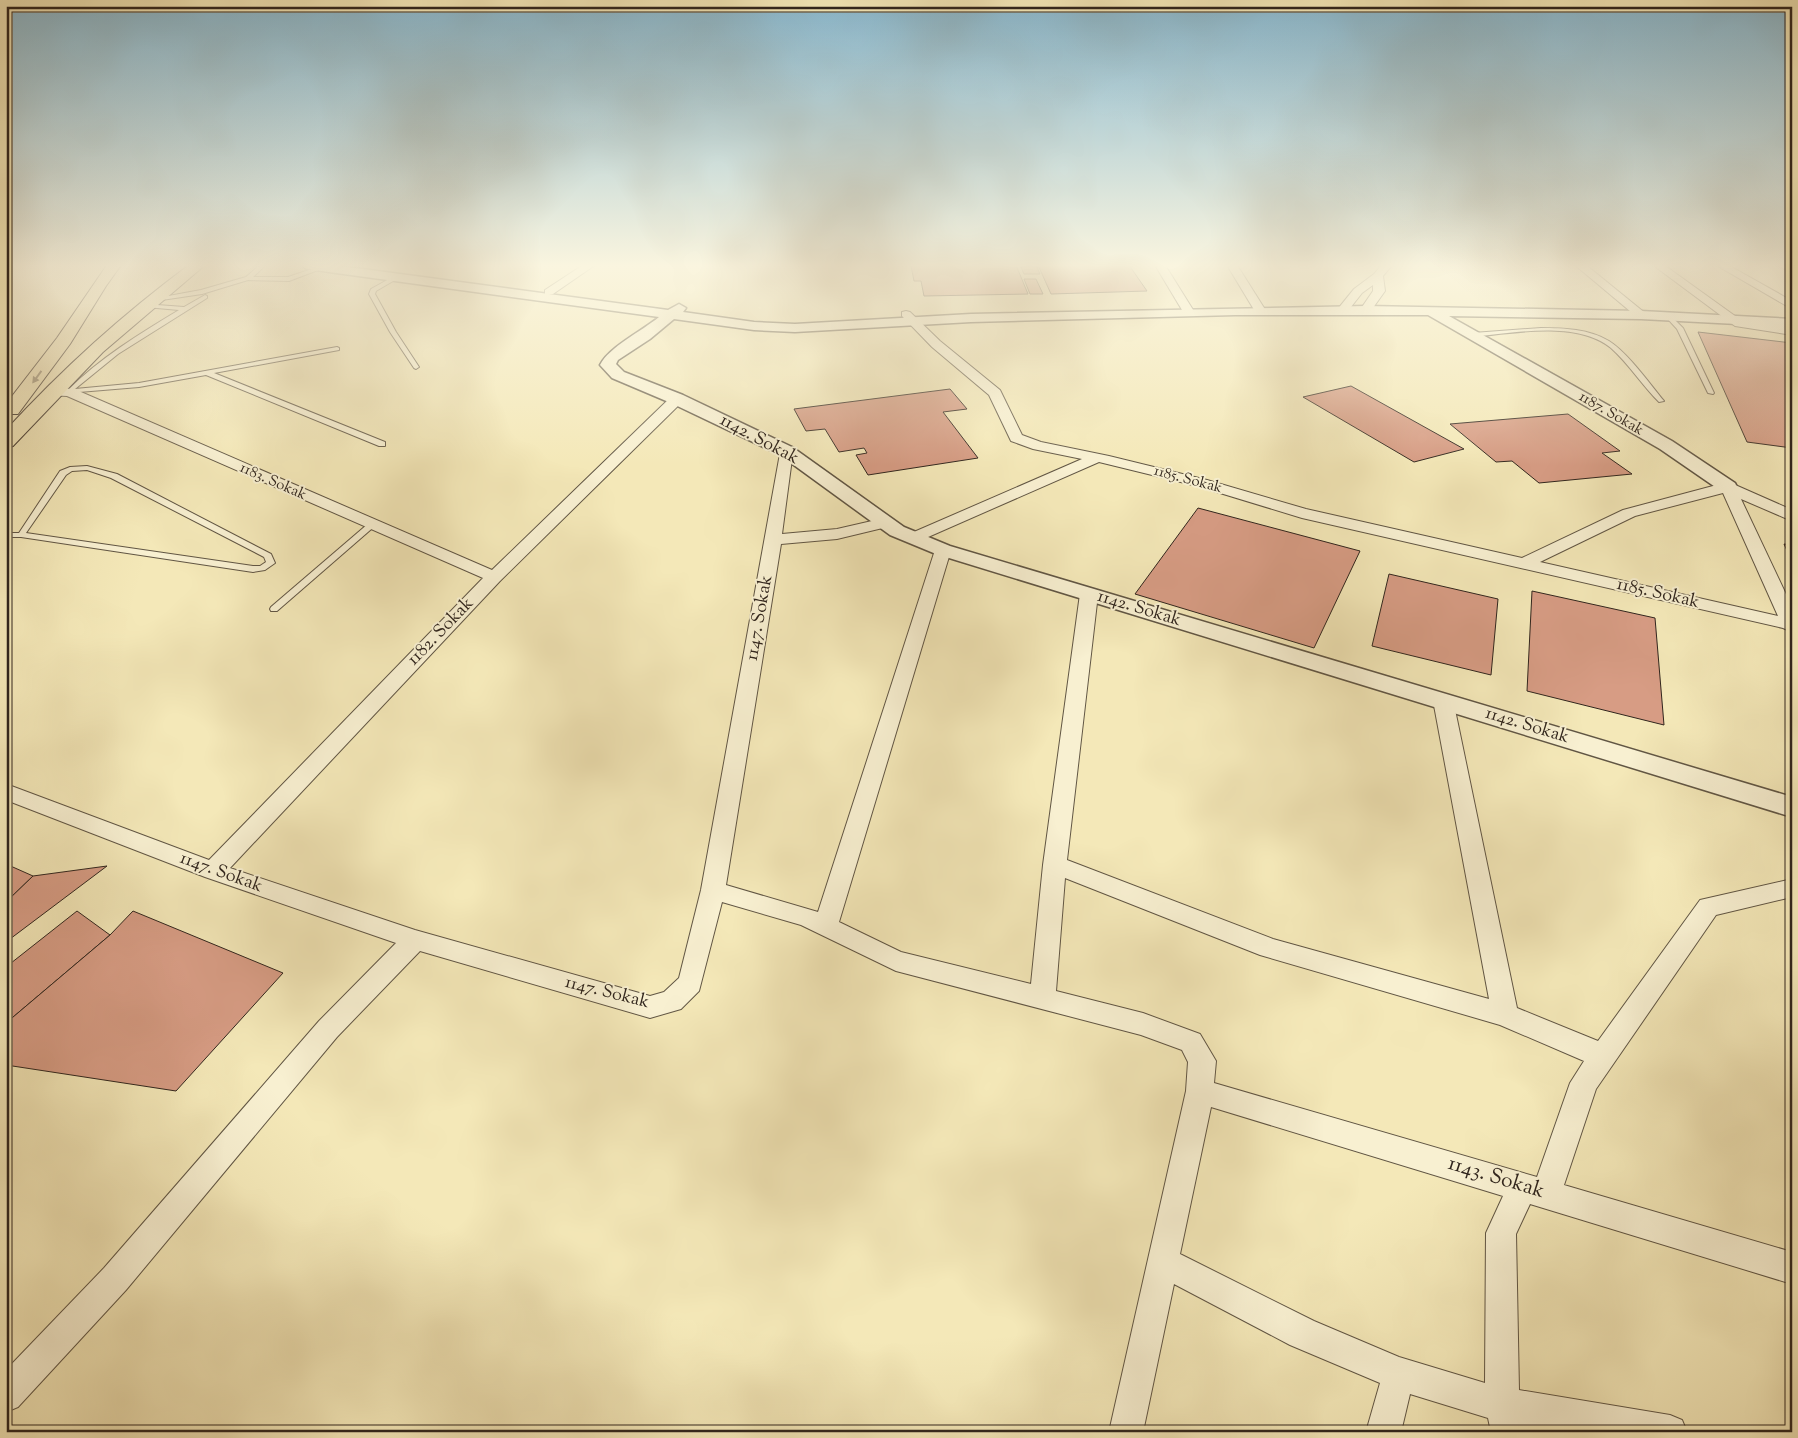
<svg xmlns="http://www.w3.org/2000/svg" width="1798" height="1438" font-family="'Sorts Mill Goudy',serif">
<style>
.building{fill:#d79c84;stroke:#30251d}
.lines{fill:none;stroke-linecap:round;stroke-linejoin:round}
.service-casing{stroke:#615644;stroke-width:2}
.minor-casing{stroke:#615644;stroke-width:2}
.tertiary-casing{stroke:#615644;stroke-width:3}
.primary-casing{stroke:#30251d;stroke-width:2}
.service{fill:#f8f0d1;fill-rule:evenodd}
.minor{fill:#f8f0d1;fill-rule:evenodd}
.tertiary{fill:#f8f0d1;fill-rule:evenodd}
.primary{fill:#f4e8b8;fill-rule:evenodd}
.oneway{fill:#92866a}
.labels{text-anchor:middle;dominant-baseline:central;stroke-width:4;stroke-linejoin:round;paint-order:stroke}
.far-street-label{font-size:15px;fill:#30251d;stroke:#f8f0d1}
.street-label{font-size:18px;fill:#30251d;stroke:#f8f0d1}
.near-street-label{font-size:21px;fill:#30251d;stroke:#f8f0d1}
</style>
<rect width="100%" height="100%" fill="#f4e8b8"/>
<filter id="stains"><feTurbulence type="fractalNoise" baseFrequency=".004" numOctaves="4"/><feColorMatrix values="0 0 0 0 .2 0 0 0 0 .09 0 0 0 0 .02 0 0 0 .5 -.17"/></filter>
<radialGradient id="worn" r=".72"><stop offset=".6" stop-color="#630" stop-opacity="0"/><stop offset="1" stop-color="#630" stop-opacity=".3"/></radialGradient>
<g class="building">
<path d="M1016,265L1028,294L924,296L921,281H914L911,266Z"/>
<path d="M1020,265H1036L1040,274H1024Z"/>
<path d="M1038,265H1129L1147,291L1051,294Z"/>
<path d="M1024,279H1036L1043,294H1030Z"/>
<path d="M1698,332L1792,343V448L1747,442Z"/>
<path d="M1351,386L1464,449L1414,462L1303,397Z"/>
<path d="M950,389L967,409L943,412L978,458L868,475L856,455L867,453L864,448L839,452L825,429L806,431L794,409Z"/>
<path d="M1568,414L1620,451L1602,453L1632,474L1539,483L1512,461L1496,462L1450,424Z"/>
<path d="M1198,508L1360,551L1314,648L1135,594Z"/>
<path d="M1784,544L1792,545V562Z"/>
<path d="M1389,574L1498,599L1491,675L1372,646Z"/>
<path d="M1532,591L1655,618L1664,725L1527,691Z"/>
<path d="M6,864L33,876L6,902Z"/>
<path d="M107,866L6,942V902L33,876Z"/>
<path d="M77,911L110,935L6,1023V967Z"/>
<path d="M133,911L283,973L176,1091L6,1065V1023L110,935Z"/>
</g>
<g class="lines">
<defs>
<g id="service">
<path d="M260,265H266L253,277H288L321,266L326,267L289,281L248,280L202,294L155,301L152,299L201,290L246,277Z"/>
<path d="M398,274L401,276L400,277L376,291L375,294L396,332L419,367L416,369L414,368L390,332L369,294L371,289Z"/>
<path d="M205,295L207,296V298L118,354L75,389L139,383L337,347L339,348V350L214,373L385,442V446H379L206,375L139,387L67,393V391C100,358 139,334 179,310L146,307L144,306V304L184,307Z"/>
<path d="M1666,315H1670L1683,328L1714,393L1713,394L1708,393L1677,329L1666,317Z"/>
<path d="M1541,328C1564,328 1589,329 1609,341C1628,353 1650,384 1664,401L1659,402C1642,385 1629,364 1611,348C1577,320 1513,333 1473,337L1470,335L1473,333Z"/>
<path d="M87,466L117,474L271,554L275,563L265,570L253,572L21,537H6V533H19L60,471L70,467ZM87,470L111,478L264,557L266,562L260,566H253L26,533L66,475L72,471Z"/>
<path d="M369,523H372L376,525L277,611H271L270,609L271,607Z"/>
</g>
<g id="minor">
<path d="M583,265H595L553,294H545V290Z"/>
<path d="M1155,265H1165L1195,313L1193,315H1185Z"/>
<path d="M1227,265H1237L1266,311L1264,313H1256Z"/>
<path d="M1382,265H1392L1383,276L1385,291L1370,312H1362L1360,310L1373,291V285L1362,293L1347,312H1339L1337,310L1354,289L1374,274Z"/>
<path d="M1575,265H1586L1645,313V317H1637Z"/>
<path d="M1653,265H1664L1742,321L1792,327V335L1735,326Z"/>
<path d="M1716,265H1728L1792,301V309Z"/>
<path d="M1777,265L1792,266V273Z"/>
<path d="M906,311L910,312L940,341L1000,390L1022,435L1041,442L1109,456L1207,480L1306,509L1522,558L1623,510L1728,482L1733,484L1792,510V521L1741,499L1792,607V632L1783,628L1302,518L1197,486L1099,462L919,541H907L905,538L907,535L1082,459L1033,449L1011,441L989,395L932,347L902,316V312ZM1723,493L1778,616L1540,562L1635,516Z"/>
<path d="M51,388L74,389L492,570L672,396H682L684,399L682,402L500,581L230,868L415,930L650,996L664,992L679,978L701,890L781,448L786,447L793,451L782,534L837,529L885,518L893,523L891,526L837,539L781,544L726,885L818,912L935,550L937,547H949L951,550L839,922L901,952L1031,984L1043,865L1080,594L1083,590H1095L1098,594L1067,860L1273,939L1489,999L1433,700L1436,696L1443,694L1450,696L1453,700L1517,1008L1598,1041L1700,900L1792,879V897L1716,915L1596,1089L1564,1185L1792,1252V1284L1530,1204L1516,1234L1519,1390L1670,1415L1682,1420L1687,1432H1561L1525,1426L1526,1432H1491L1488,1418L1410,1394L1401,1432H1366L1380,1383L1290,1345L1174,1284L1143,1432H1109L1186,1091L1188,1062L1182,1050L1141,1035L896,971L801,925L722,902L699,991L681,1009L650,1018L420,951L337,1037L126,1290L18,1407L6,1412V1370L104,1268L319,1021L396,943L205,877L6,800V784L209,860L483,578L67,396L46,395L44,392L46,389ZM1065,878L1260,955L1500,1025L1584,1061L1570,1083L1537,1177L1214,1083L1216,1061L1200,1034L1143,1013L1056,991ZM1211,1107L1503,1196L1486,1233L1485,1383L1399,1357L1314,1321L1180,1254Z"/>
</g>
<path id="tertiary" d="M300,265H333L668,310L679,304L686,308L683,312L754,322L795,324L971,314L1366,306L1641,311L1792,319V327L1641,319L1449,316L1672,441L1735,483L1737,487L1735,491H1721L1660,449L1428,315H1235L971,322L795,332L754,330L674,319L650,339L618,360L616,364L624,372L683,395L792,447L904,527L950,546L1792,797V817L936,554L890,535L780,455L671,403L612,378L600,365C609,347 642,331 659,317L307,269Z"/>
<g id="primary">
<path d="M107,265H121L106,286L70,344L18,414H6V404L57,338Z"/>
<path d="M189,265H205L103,352L13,446L6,448V430C62,369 123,314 189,265Z"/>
</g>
</defs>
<use href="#service" class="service-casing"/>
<use href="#minor" class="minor-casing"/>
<use href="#tertiary" class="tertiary-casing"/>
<use href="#primary" class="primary-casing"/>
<use href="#service" class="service"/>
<use href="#minor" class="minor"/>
<use href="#tertiary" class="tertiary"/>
<use href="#primary" class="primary"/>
</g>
<defs><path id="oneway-solid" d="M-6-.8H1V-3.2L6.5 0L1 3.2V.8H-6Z" transform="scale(1.25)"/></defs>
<use class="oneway" href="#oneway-solid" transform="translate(37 377) rotate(126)"/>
<linearGradient id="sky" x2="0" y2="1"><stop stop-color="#89b9d0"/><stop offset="0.57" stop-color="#faf5df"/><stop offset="1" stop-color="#faf5df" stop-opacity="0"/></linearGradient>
<rect width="1798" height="466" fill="url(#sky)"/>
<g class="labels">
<g class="far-street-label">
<text transform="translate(1611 414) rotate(30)">1187. Sokak</text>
<text transform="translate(1188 480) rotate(15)">1185. Sokak</text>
<text transform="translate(273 482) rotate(24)">1183. Sokak</text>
</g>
<g class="street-label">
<text transform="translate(759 440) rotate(28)">1142. Sokak</text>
<text transform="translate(1658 594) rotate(13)">1185. Sokak</text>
<text transform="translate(1139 609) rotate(17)">1142. Sokak</text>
<text transform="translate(760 618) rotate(-80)">1147. Sokak</text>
<text transform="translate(441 632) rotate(-46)">1182. Sokak</text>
<text transform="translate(1527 726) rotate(17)">1142. Sokak</text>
<text transform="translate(221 873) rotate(20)">1147. Sokak</text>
<text transform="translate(607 993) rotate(14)">1147. Sokak</text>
</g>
<g class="near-street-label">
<text transform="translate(1496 1178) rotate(17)">1143. Sokak</text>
</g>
</g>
<rect width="1798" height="1438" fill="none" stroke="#f4e8b8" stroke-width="25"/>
<rect x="8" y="8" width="1783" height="1423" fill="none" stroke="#30251d" stroke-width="2.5"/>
<rect x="12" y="12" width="1773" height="1413" fill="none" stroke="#30251d"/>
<rect width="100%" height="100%" filter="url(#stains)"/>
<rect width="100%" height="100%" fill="url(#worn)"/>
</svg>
